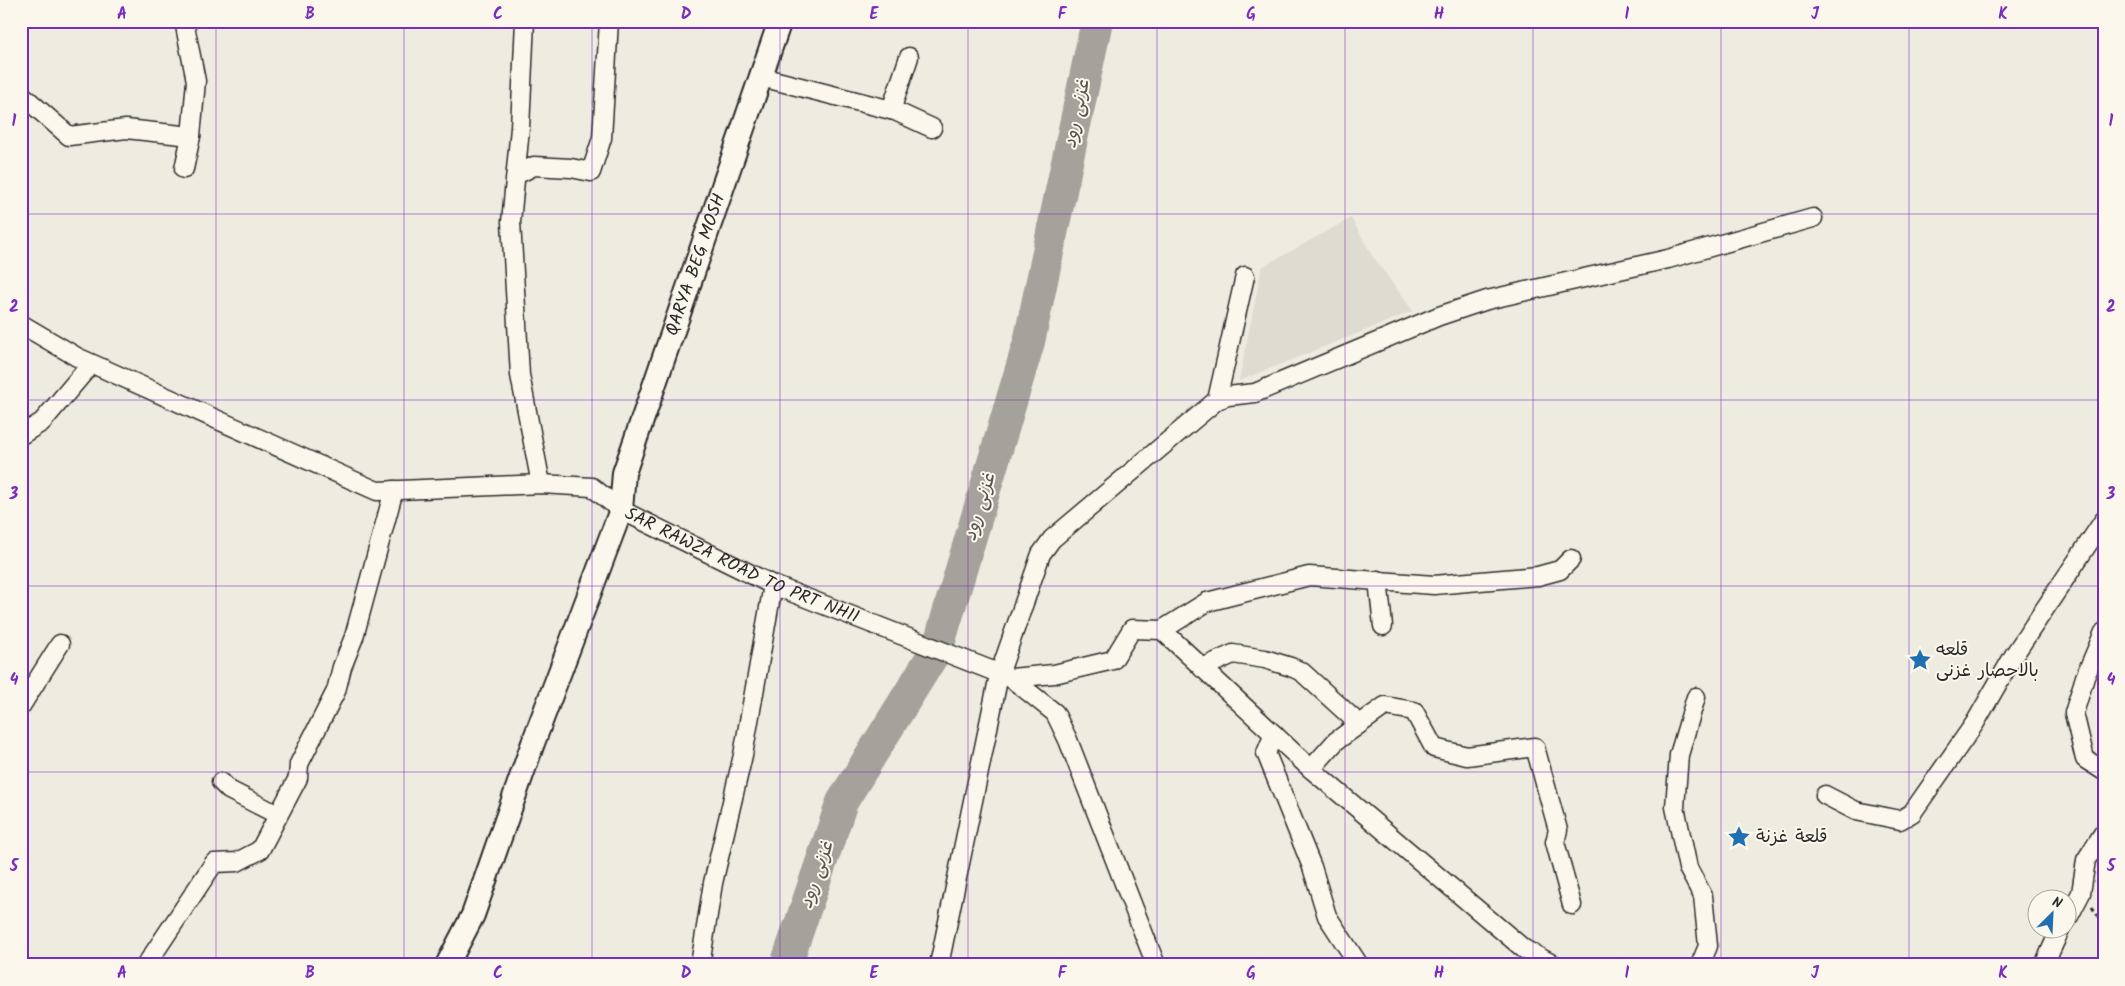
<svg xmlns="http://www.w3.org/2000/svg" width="2125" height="986" font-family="Kalam,'Playpen Sans Arabic',sans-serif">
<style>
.built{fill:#dedbd1}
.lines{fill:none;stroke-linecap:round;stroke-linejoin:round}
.river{stroke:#a4a29a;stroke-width:32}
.minor-casing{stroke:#2b2b2b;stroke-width:21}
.major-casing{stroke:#2b2b2b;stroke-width:26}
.path{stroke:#2b2b2b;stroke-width:3;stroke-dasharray:4 4;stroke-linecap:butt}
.minor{stroke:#fbf7ec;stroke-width:18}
.major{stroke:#fbf7ec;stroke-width:22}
.grid{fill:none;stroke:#7b2cbf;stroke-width:1;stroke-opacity:0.55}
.labels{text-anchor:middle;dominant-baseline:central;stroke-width:4;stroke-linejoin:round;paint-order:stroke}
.street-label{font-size:18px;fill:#2b2b2b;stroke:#fbf7ec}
.poi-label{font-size:18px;fill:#2b2b2b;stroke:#fbf7ec;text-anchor:start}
.water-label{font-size:19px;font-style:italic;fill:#555552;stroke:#fbf7ec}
.neatline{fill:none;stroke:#7b2cbf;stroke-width:2}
.grid-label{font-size:16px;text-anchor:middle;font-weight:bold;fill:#7b2cbf}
</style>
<rect width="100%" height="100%" fill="#eeebe0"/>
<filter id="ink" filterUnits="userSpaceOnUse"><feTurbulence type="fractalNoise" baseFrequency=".02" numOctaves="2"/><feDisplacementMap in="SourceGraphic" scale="10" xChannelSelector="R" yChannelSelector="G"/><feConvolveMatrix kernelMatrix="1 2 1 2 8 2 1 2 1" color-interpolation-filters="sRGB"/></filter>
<g filter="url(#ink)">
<path class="built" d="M1351,218L1373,257L1413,311L1239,381L1262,267Z"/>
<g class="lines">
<path class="river" d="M786,965L842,802L938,647L1029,342L1097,21"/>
<defs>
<g id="minor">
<path d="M525,21L520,128L511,222L520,375L541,484"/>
<path d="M761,77L895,111L932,128"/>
<path d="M21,94L69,136L126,129L191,136"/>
<path d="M891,110L909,57"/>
<path d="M184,169L191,136L196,81L184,21"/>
<path d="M516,175L534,166L571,168L591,172L602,138L609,21"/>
<path id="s1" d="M21,324L77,357L377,491L541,484L592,487L621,510L773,585L1011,678L1055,713L1068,740L1156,965"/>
<path d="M1217,400L1245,276"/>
<path d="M21,435L42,422L91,364"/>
<path d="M1378,580L1383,626"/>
<path d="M1162,630L1311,769L1524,949L1554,965"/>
<path d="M2104,632L2085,677L2074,713L2085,759L2104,771"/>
<path d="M1202,668L1233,654L1265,659L1291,667L1302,672L1358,723"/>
<path d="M1011,678L1054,674L1113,660L1132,629L1162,630L1207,602L1309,576L1434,585L1538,576L1560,570L1571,559"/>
<path d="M1696,697L1679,755L1675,807L1688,868L1703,896L1708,946L1700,965"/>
<path d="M21,706L60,644"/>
<path d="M1274,734L1266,753L1312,867L1327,916L1359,965"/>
<path d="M1311,769L1336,741L1385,706L1414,711L1434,748L1467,756L1535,747L1558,830L1555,842L1572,905"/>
<path d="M221,782L229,790L278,815"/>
<path d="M1825,795L1856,811L1900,820L1912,813L1975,723L2014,655L2104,520"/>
<path d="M2068,918L2081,893L2086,860L2104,832"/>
<path d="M146,965L214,863L237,862L260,850L298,778L299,764L336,691L342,667L354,637L394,490"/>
<path d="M700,965L713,883L743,755L773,585"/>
<path d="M939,965L999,675L1041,554L1052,539L1217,400L1228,396L1255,393L1439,316L1487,300L1668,259L1813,218"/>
<path d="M2044,965L2061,928"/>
</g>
<g id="major">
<path id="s2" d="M447,965L473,915L533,743L621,510L624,473L780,21"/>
</g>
</defs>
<use href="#minor" class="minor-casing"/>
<use href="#major" class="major-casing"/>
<path class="path" d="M2092,907L2104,924"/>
<use href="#minor" class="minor"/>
<use href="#major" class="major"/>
</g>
</g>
<path class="grid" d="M216,21V965M404,21V965M592,21V965M780,21V965M968,21V965M1157,21V965M1345,21V965M1533,21V965M1721,21V965M1909,21V965M21,214H2104M21,400H2104M21,586H2104M21,772H2104"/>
<defs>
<symbol id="sight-bare" viewBox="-9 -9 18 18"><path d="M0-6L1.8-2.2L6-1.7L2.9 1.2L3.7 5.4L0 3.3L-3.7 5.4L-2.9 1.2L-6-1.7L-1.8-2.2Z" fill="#1f6fb2" stroke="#fbf7ec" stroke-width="2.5" paint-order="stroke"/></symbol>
</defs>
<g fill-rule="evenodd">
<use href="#sight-bare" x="1904" y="644" width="32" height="32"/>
<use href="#sight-bare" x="1723" y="821" width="32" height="32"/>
</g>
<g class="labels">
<g class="street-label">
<text stroke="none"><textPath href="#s2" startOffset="745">QARYA BEG MOSH</textPath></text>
<text stroke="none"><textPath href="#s1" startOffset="779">SAR RAWZA ROAD TO PRT NH11</textPath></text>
</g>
<g class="poi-label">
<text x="1936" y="650">قلعه<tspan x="1936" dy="21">بالاحصار غزنی</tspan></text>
<text x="1756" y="837">قلعة غزنة</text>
</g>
<g class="water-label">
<text transform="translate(1077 114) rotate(-78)">غزنی رود</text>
<text transform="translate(980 507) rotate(-73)">غزنی رود</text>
<text transform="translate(817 875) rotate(-71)">غزنی رود</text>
</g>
</g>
<rect width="2125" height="986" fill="none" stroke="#fbf7ec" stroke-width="55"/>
<g transform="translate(2052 914) rotate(24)"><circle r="24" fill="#fbf7ec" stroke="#a8a59f"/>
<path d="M0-4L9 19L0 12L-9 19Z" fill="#1f6fb2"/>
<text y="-8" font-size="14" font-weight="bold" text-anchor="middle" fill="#2b2b2b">N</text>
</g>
<rect x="28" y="28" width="2070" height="930" class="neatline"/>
<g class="grid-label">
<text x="122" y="19">A</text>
<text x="310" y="19">B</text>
<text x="498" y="19">C</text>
<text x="686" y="19">D</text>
<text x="874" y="19">E</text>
<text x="1062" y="19">F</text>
<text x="1251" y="19">G</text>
<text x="1439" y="19">H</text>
<text x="1627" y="19">I</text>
<text x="1815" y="19">J</text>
<text x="2003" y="19">K</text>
<text x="14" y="126">1</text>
<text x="2111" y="126">1</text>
<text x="14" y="312">2</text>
<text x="2111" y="312">2</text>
<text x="14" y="499">3</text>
<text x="2111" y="499">3</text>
<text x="14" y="685">4</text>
<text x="2111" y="685">4</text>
<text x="14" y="871">5</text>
<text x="2111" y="871">5</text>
<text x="122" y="978">A</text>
<text x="310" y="978">B</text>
<text x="498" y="978">C</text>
<text x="686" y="978">D</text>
<text x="874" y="978">E</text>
<text x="1062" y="978">F</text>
<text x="1251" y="978">G</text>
<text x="1439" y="978">H</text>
<text x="1627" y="978">I</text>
<text x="1815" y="978">J</text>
<text x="2003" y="978">K</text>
</g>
</svg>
